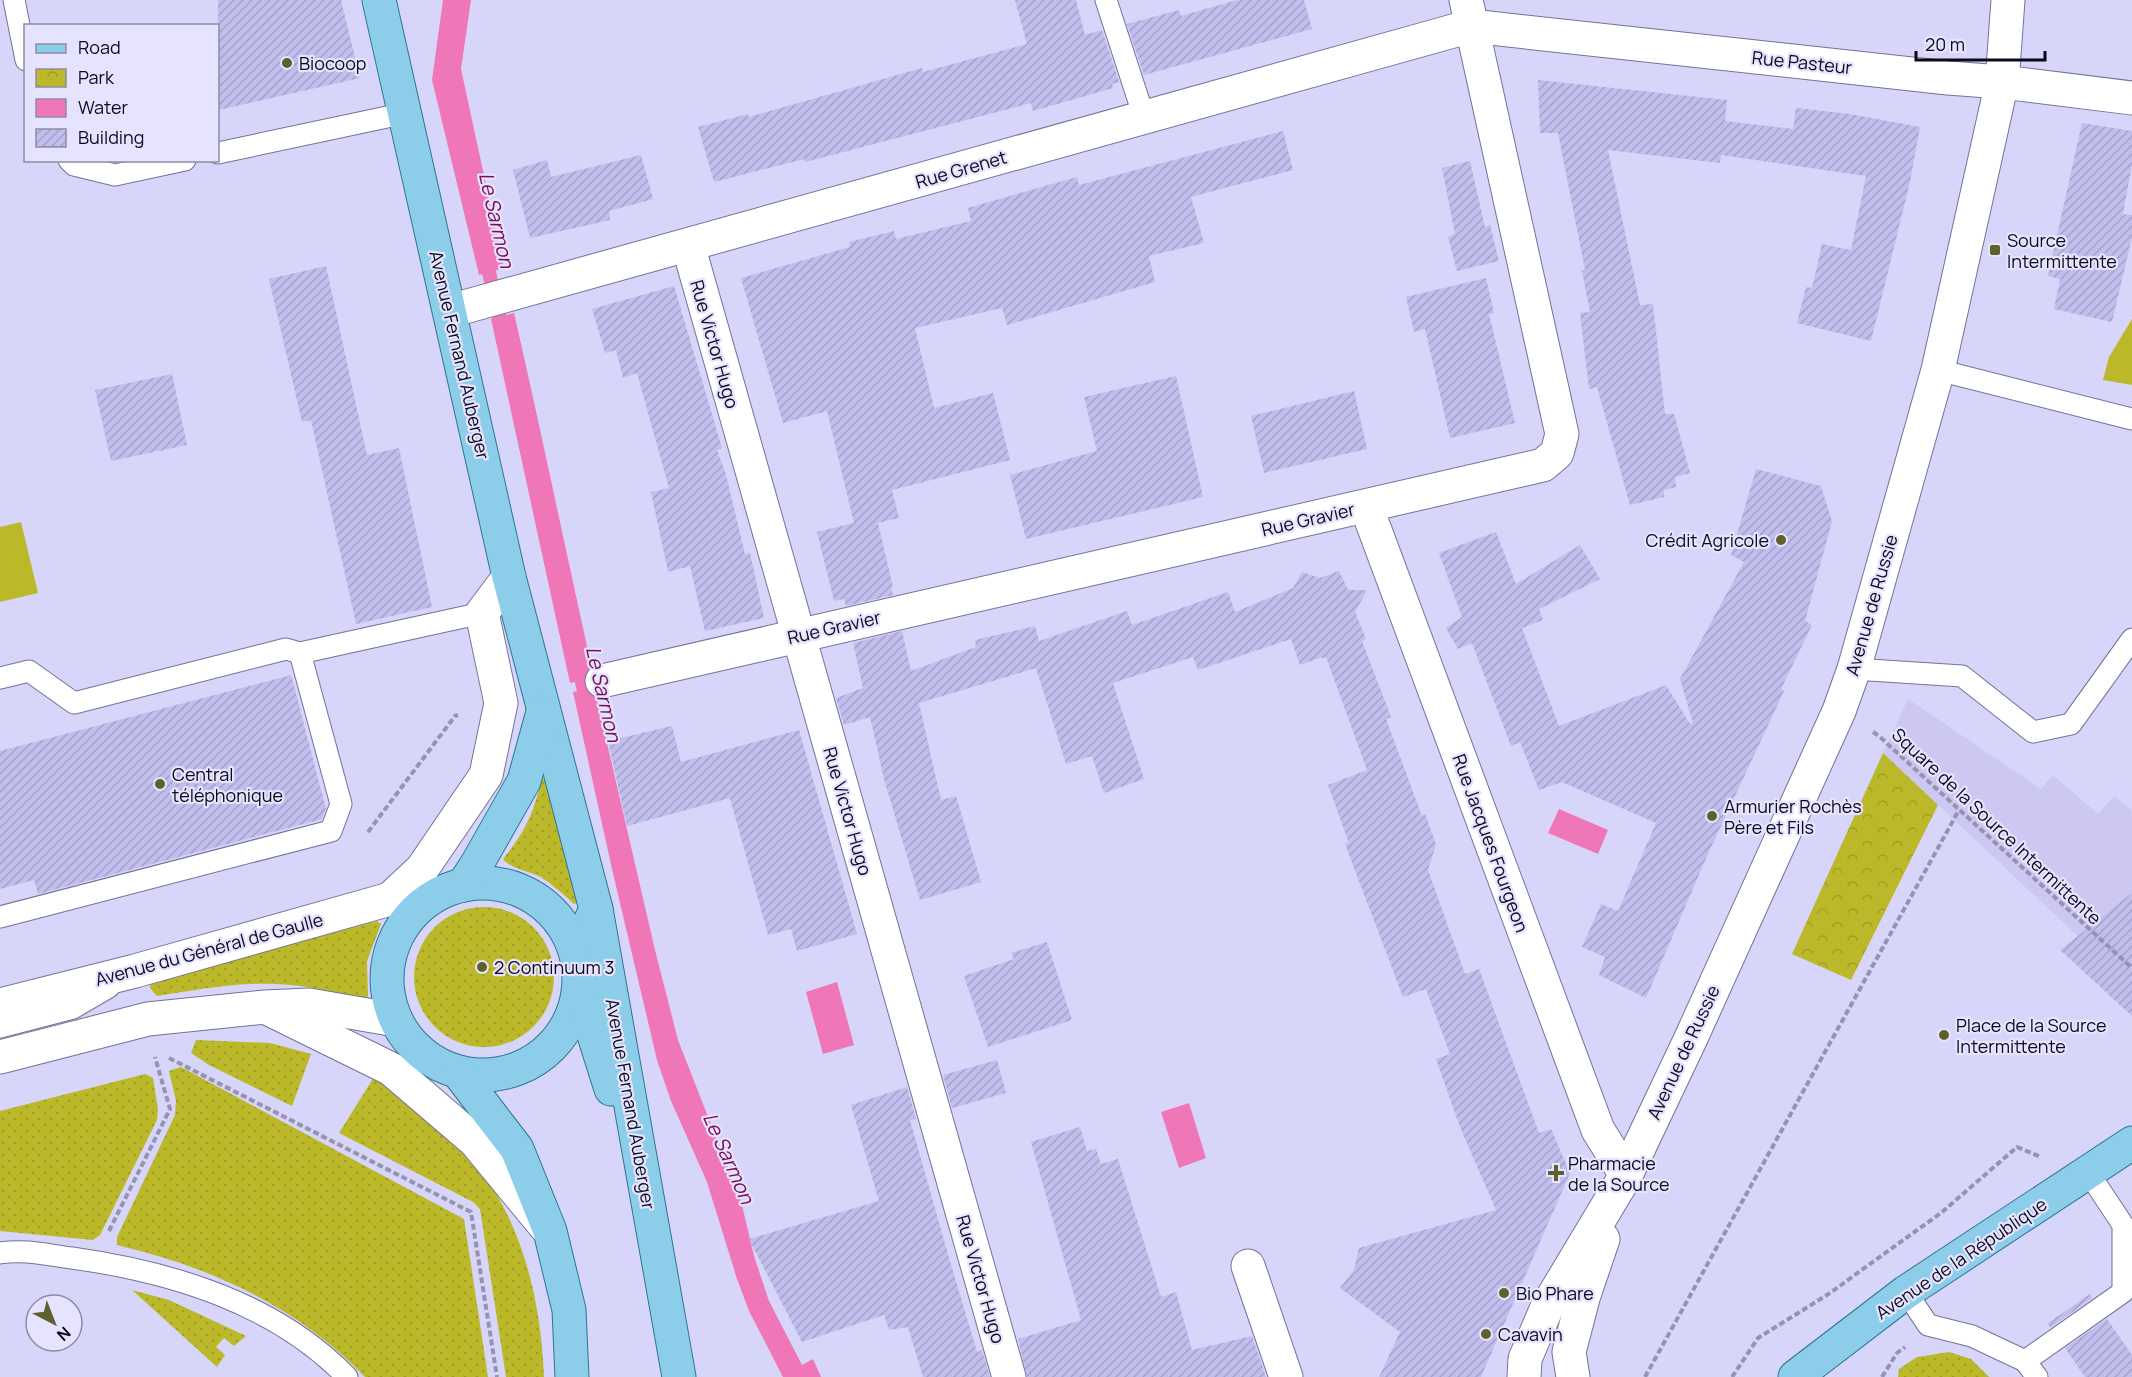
<svg xmlns="http://www.w3.org/2000/svg" width="2132" height="1377" font-family="Manrope,sans-serif">
<style>
.built{fill:#ccc8f2}
.grass{fill:url(#grass-dots)}
.park{fill:url(#park-crowns)}
.pitch{fill:#bbb929}
.water{fill:#f077b7}
.lines{fill:none;stroke-linecap:round;stroke-linejoin:round}
.stream{stroke:#f077b7;stroke-width:14}
.building{fill:url(#building-hatch)}
.service-casing{stroke:#75719a;stroke-width:23}
.minor-casing{stroke:#75719a;stroke-width:35}
.tertiary-casing{stroke:#75719a;stroke-width:35}
.secondary-casing{stroke:#75719a;stroke-width:35}
.primary-casing{stroke:#2d7496;stroke-width:35}
.path{stroke:#9693b1;stroke-width:4;stroke-dasharray:6 3;stroke-linecap:butt}
.service{stroke:#fff;stroke-width:21}
.minor{stroke:#fff;stroke-width:33}
.tertiary{stroke:#fff;stroke-width:33}
.secondary{stroke:#fff;stroke-width:33}
.primary{stroke:#8ccee9;stroke-width:33}
.poi-dot{fill:#60602d;stroke:#e5e3ff;stroke-width:2}
.labels{text-anchor:middle;dominant-baseline:central;stroke-width:4.5;stroke-linejoin:round;paint-order:stroke}
.street-label{font-size:18px;fill:#0c0918;stroke:#e5e3ff}
.poi-label{font-size:18px;fill:#0c0918;stroke:#e5e3ff;text-anchor:start}
.water-label{font-size:20px;font-style:italic;fill:#7c0c53;stroke:#e5e3ff}
</style>
<defs>
<pattern id="grass-dots" width="8" height="8" patternUnits="userSpaceOnUse" patternTransform="scale(1.5)"><rect width="8" height="8" fill="#bbb929"/><path d="M2 2h.1M6 6h.1" fill="none" stroke="#a09e24" stroke-width="1.8" stroke-linecap="round"/></pattern>
<pattern id="park-crowns" width="20" height="18" patternUnits="userSpaceOnUse" patternTransform="scale(1.5)"><rect width="20" height="18" fill="#bbb929"/><path d="M2 6a3 3 0 1 1 6 0M12 15a3 3 0 1 1 6 0" fill="none" stroke="#a09e24"/></pattern>
<pattern id="building-hatch" width="6" height="6" patternUnits="userSpaceOnUse" patternTransform="scale(1.5)"><rect width="6" height="6" fill="#c1bdec"/><path d="M-1 1l2-2M0 6l6-6M5 7l2-2" fill="none" stroke="#a5a1ca"/></pattern>
</defs>
<rect width="100%" height="100%" fill="#d7d5f9"/>
<path class="built" d="M1908,699L2041,789L2053,775L2098,814L2114,796L2132,811V987L1883,753Z"/>
<g class="grass">
<path d="M542,779L553,781L578,903L574,904C564,895 553,885 541,877C529,871 511,869 503,859C527,829 532,816 542,779Z"/>
<circle cx="484" cy="977" r="70"/>
<path d="M377,921L381,924L367,961L368,997L363,999C335,992 306,985 277,984C237,982 197,990 157,996L150,988L151,981L155,978Z"/>
<path d="M196,1040L270,1043L311,1054L292,1106L209,1065L191,1053Z"/>
<path d="M181,1067L464,1219L488,1377H365C297,1306 210,1267 117,1245V1237L175,1115L176,1101L169,1071Z"/>
<path d="M145,1074L153,1078L158,1109L157,1120L100,1235L93,1240L0,1231V1111Z"/>
<path d="M374,1077C398,1091 414,1106 434,1125C448,1137 463,1149 475,1163C523,1223 541,1301 544,1377H506L480,1209L473,1202L339,1133Z"/>
<path d="M132,1290L169,1300L246,1336L234,1346L224,1338L216,1347L225,1355L217,1367Z"/>
<path d="M1949,1352L1971,1359L1989,1377H1898L1899,1369L1917,1357Z"/>
</g>
<path class="park" d="M1883,753L1938,805L1851,980L1792,954Z"/>
<g class="pitch">
<path d="M2132,319V385L2103,380L2109,357Z"/>
<path d="M21,522L38,593L0,602V527Z"/>
</g>
<g class="water">
<path d="M443,0H471L461,69L504,268L479,275L432,80Z"/>
<path d="M514,313C542,435 567,557 594,678L570,683L491,319Z"/>
<path d="M594,687L655,950L678,1040L741,1201L754,1256L769,1301L802,1365L813,1359L821,1377H783L749,1311L737,1279L707,1182L671,1101L657,1060L612,869L573,692Z"/>
<path d="M1559,809L1608,830L1598,854L1548,833Z"/>
<path d="M837,982L854,1045L823,1054L806,992Z"/>
<path d="M1189,1103L1206,1158L1179,1168L1161,1112Z"/>
</g>
<g class="lines">
<g class="stream">
<path d="M485,255L503,333"/>
<path d="M578,665L588,708"/>
</g>
</g>
<g class="building">
<path d="M218,0H341L360,78L218,110Z"/>
<path d="M1015,0H1076L1085,35L1102,30L1119,82L1112,84L1113,88L1033,111L1031,103L805,162V159L714,182L698,127L748,114L749,117L922,68L923,72L1027,44Z"/>
<path d="M1237,0H1304L1312,29L1144,75L1127,24L1179,10L1181,16Z"/>
<path d="M1538,80L1727,100L1725,121L1793,129L1796,108L1850,114L1920,127L1910,182L1871,341L1797,323L1806,287L1812,288L1822,244L1851,250L1866,176L1721,155L1720,163L1608,150L1640,305L1653,304L1665,414H1674L1690,473L1675,477L1676,487L1664,490V497L1630,505L1597,387L1589,389L1580,313L1590,312L1582,271L1585,270L1558,133H1540Z"/>
<path d="M2082,123L2132,131V164L2123,214L2132,215V237L2112,322L2054,309L2060,279L2048,276Z"/>
<path d="M1283,131L1293,170L1191,197L1204,243L1149,256L1155,282L1007,325L1002,308L915,328L934,408L993,393L1010,460L892,490L899,518L878,523L893,587L891,588L893,595L846,606L844,599L834,601L817,532L854,523L827,411L783,423L741,278L850,247L849,242L894,231L896,239L971,221L968,208L1077,177L1079,185Z"/>
<path d="M641,155L653,199L609,211L610,220L530,238L513,170L547,160L551,177Z"/>
<path d="M1470,161L1485,227L1490,225L1499,261L1457,271L1448,237L1455,234L1442,168Z"/>
<path d="M326,266L367,455L399,448L432,607L356,624L311,420L302,422L269,279Z"/>
<path d="M1486,278L1494,313L1489,314L1515,423L1450,438L1425,329L1414,332L1406,297Z"/>
<path d="M674,286L722,448L717,450L726,475L745,554L750,553L764,618L705,631L690,566L668,572L651,492L669,488L637,373L623,378L616,350L605,353L592,309Z"/>
<path d="M172,374L187,445L111,461L95,390Z"/>
<path d="M1176,376L1203,497L1026,539L1010,475L1097,451L1084,397Z"/>
<path d="M1354,391L1367,449L1264,473L1251,416Z"/>
<path d="M1756,469L1821,486L1832,521L1805,621L1812,625L1781,689L1784,691L1707,856L1646,998L1599,975L1605,957L1582,947L1601,904L1618,911L1656,823L1562,782L1539,790L1520,742L1511,746L1472,643L1458,649L1446,628L1462,617L1439,553L1496,532L1516,584L1580,545L1600,579L1539,609L1543,620L1522,628L1559,726L1666,685L1690,724L1693,723L1680,679L1744,562L1731,555Z"/>
<path d="M1339,571L1348,590H1367L1355,612L1366,639L1362,641L1391,717L1386,719L1422,816L1425,814L1436,844L1428,870L1465,974L1479,969L1539,1133L1551,1129L1570,1173L1481,1377H1379L1400,1332L1340,1288L1354,1270L1359,1248L1496,1210L1460,1127L1436,1059L1450,1054L1426,989L1403,997L1345,844L1349,843L1328,785L1367,770L1326,657L1322,659V657L1300,665L1291,639L1198,670L1193,657L1113,683L1144,779L1104,793L1092,756L1066,764L1036,668L919,703L941,800L956,796L981,882L920,900L884,779L870,717L844,725L836,698L863,688L853,643L902,631L911,671L976,647L975,640L1035,626L1039,641L1127,611L1132,625L1228,592L1235,612L1293,588L1302,572L1320,578Z"/>
<path d="M291,675L326,809L322,819L38,894L34,880L0,889V751Z"/>
<path d="M672,726L681,762L799,730L857,934L797,951L791,929L768,935L730,798L627,826L608,741Z"/>
<path d="M2132,893V1016L2060,950Z"/>
<path d="M1047,942L1072,1020L988,1047L964,976L1014,959L1011,953Z"/>
<path d="M997,1060L1006,1093L952,1108L943,1075Z"/>
<path d="M907,1087L916,1119L910,1120L949,1258L977,1352L982,1350L990,1377H923L908,1327L889,1330L884,1315L802,1342L749,1239L879,1201L851,1105Z"/>
<path d="M1080,1127L1087,1151L1096,1149L1101,1164L1118,1159L1161,1297L1176,1292L1192,1350L1252,1336L1266,1377H1027L1018,1339L1081,1320L1031,1142Z"/>
<path d="M2090,1294L2092,1298L2050,1328L2048,1323Z"/>
<path d="M2107,1319L2132,1355V1377H2085L2065,1348Z"/>
</g>
<g class="lines">
<defs>
<g id="service">
<path d="M14,0L26,60"/>
<path d="M1106,0L1144,117"/>
<path d="M218,153L406,113"/>
<path d="M69,160L74,165L115,175L185,160"/>
<path d="M1938,370L2132,419"/>
<path d="M1854,669L1962,676L2033,732L2071,724L2132,639"/>
<path d="M0,678L29,671L74,703L286,649L300,653L482,613"/>
<path d="M0,917L331,831L341,804L300,653"/>
<path d="M0,1027L73,1008L109,987"/>
<path d="M0,1253C24,1249 48,1255 72,1258C172,1272 275,1303 347,1377"/>
<path d="M1906,1292L1928,1325L1972,1336L2025,1361L2123,1292V1225L2088,1172"/>
<path d="M2025,1361L2037,1377"/>
</g>
<g id="minor">
<path d="M688,245L1009,1377"/>
<path d="M450,311L1471,26L1948,78L2002,82L2132,98"/>
<path d="M1366,506L1598,1130L1626,1175"/>
<path d="M602,681L1543,465L1557,453L1562,434L1466,0"/>
<path d="M1248,1266L1286,1377"/>
</g>
<g id="tertiary">
<path d="M1524,1377L1525,1359L1548,1305L1626,1175L1691,1038L1839,711L1854,669L1938,370L2002,82L2008,0"/>
<path d="M1573,1377L1569,1352L1583,1298L1603,1239"/>
</g>
<g id="secondary">
<path d="M390,899L422,869L486,775L501,703L482,613L509,577"/>
<path d="M0,1005L135,971L390,899L418,907"/>
<path d="M269,1009L391,1069L475,1141L545,1226"/>
<path d="M0,1057L148,1019L265,1007L309,1005L396,1020"/>
</g>
<g id="primary">
<path d="M379,0L509,577L596,909L576,951"/>
<circle cx="483" cy="979" r="96"/>
<path d="M464,884L477,864L524,781L543,712"/>
<path d="M596,909L679,1377"/>
<path d="M579,988L611,1089"/>
<path d="M458,1072L517,1149L550,1231L569,1310L572,1377"/>
<path d="M1795,1377L1906,1292L2132,1143"/>
</g>
</defs>
<use href="#service" class="service-casing"/>
<use href="#minor" class="minor-casing"/>
<use href="#tertiary" class="tertiary-casing"/>
<use href="#secondary" class="secondary-casing"/>
<use href="#primary" class="primary-casing"/>
<g class="path">
<path d="M1873,732L1880,737L2132,968"/>
<path d="M368,832L455,716L458,715"/>
<path d="M169,1058L471,1212L497,1377"/>
<path d="M109,1231L170,1109L155,1057"/>
<path d="M1645,1377L1959,810"/>
<path d="M1732,1377L1758,1338L1827,1295L1941,1213L2017,1147L2041,1157"/>
<path d="M1882,1377L1897,1353L1905,1347"/>
</g>
<use href="#service" class="service"/>
<use href="#minor" class="minor"/>
<use href="#tertiary" class="tertiary"/>
<use href="#secondary" class="secondary"/>
<use href="#primary" class="primary"/>
</g>
<g class="poi-dot">
<circle cx="287" cy="63" r="6"/>
<rect x="1989" y="244" width="12" height="12" rx="3"/>
<circle cx="1781" cy="540" r="6"/>
<circle cx="160" cy="784" r="6"/>
<circle cx="1712" cy="816" r="6"/>
<circle cx="482" cy="967" r="6"/>
<circle cx="1944" cy="1035" r="6"/>
<path d="M1553 1164h6v6h6v6h-6v6h-6v-6h-6v-6h6z"/>
<circle cx="1504" cy="1293" r="6"/>
<circle cx="1486" cy="1334" r="6"/>
</g>
<g class="labels">
<g class="street-label">
<text transform="translate(1802 62) rotate(6)">Rue Pasteur</text>
<text transform="translate(961 169) rotate(-16)">Rue Grenet</text>
<text transform="translate(715 344) rotate(74)">Rue Victor Hugo</text>
<text transform="translate(460 355) rotate(77)">Avenue Fernand Auberger</text>
<text transform="translate(1308 519) rotate(-13)">Rue Gravier</text>
<text transform="translate(1871 605) rotate(-74)">Avenue de Russie</text>
<text transform="translate(834 627) rotate(-13)">Rue Gravier</text>
<text transform="translate(848 811) rotate(74)">Rue Victor Hugo</text>
<text transform="translate(1997 826) rotate(43)">Square de la Source Intermittente</text>
<text transform="translate(1491 843) rotate(70)">Rue Jacques Fourgeon</text>
<text transform="translate(209 949) rotate(-15)">Avenue du Général de Gaulle</text>
<text transform="translate(1683 1052) rotate(-65)">Avenue de Russie</text>
<text transform="translate(631 1104) rotate(80)">Avenue Fernand Auberger</text>
<text transform="translate(1961 1258) rotate(-34)">Avenue de la République</text>
<text transform="translate(981 1279) rotate(74)">Rue Victor Hugo</text>
</g>
<g class="poi-label">
<text x="299" y="63">Biocoop</text>
<text x="2007" y="240">Source<tspan x="2007" dy="21">Intermittente</tspan></text>
<text x="1769" y="540" text-anchor="end">Crédit Agricole</text>
<text x="172" y="774">Central<tspan x="172" dy="21">téléphonique</tspan></text>
<text x="1724" y="806">Armurier Rochès<tspan x="1724" dy="21">Père et Fils</tspan></text>
<text x="494" y="967">2 Continuum 3</text>
<text x="1956" y="1025">Place de la Source<tspan x="1956" dy="21">Intermittente</tspan></text>
<text x="1568" y="1163">Pharmacie<tspan x="1568" dy="21">de la Source</tspan></text>
<text x="1516" y="1293">Bio Phare</text>
<text x="1498" y="1334">Cavavin</text>
</g>
<g class="water-label">
<text transform="translate(497 220) rotate(77)">Le Sarmon</text>
<text transform="translate(604 694) rotate(77)">Le Sarmon</text>
<text transform="translate(729 1158) rotate(66)">Le Sarmon</text>
</g>
</g>
<rect x="24" y="24" width="195" height="138" fill="#e5e3ff" stroke="#8e8ca3" stroke-width="1.5"/>
<rect x="36" y="44" width="30" height="9" fill="#8ccee9" stroke="#8e8ca3" stroke-width="1.5"/>
<text x="78" y="54" font-size="18" fill="#0c0918">Road</text>
<rect x="36" y="69" width="30" height="18" fill="url(#park-crowns)" stroke="#8e8ca3" stroke-width="1.5"/>
<text x="78" y="84" font-size="18" fill="#0c0918">Park</text>
<rect x="36" y="99" width="30" height="18" fill="#f077b7" stroke="#8e8ca3" stroke-width="1.5"/>
<text x="78" y="114" font-size="18" fill="#0c0918">Water</text>
<rect x="36" y="129" width="30" height="18" fill="url(#building-hatch)" stroke="#8e8ca3" stroke-width="1.5"/>
<text x="78" y="144" font-size="18" fill="#0c0918">Building</text>
<g transform="translate(54 1323) rotate(138)"><circle r="28" fill="#e5e3ff" stroke="#8e8ca3" stroke-width="1.5"/>
<path d="M0-4.5L10 22L0 15L-10 22Z" fill="#60602d"/>
<text y="-9" font-size="16" font-weight="bold" text-anchor="middle" fill="#0c0918">N</text>
</g>
<path d="M1916 51v9h129v-9" fill="none" stroke="#0c0918" stroke-width="3"/>
<text x="1925" y="51" font-size="18" fill="#0c0918" stroke="#e5e3ff" stroke-width="4.5" paint-order="stroke">20 m</text>
</svg>
